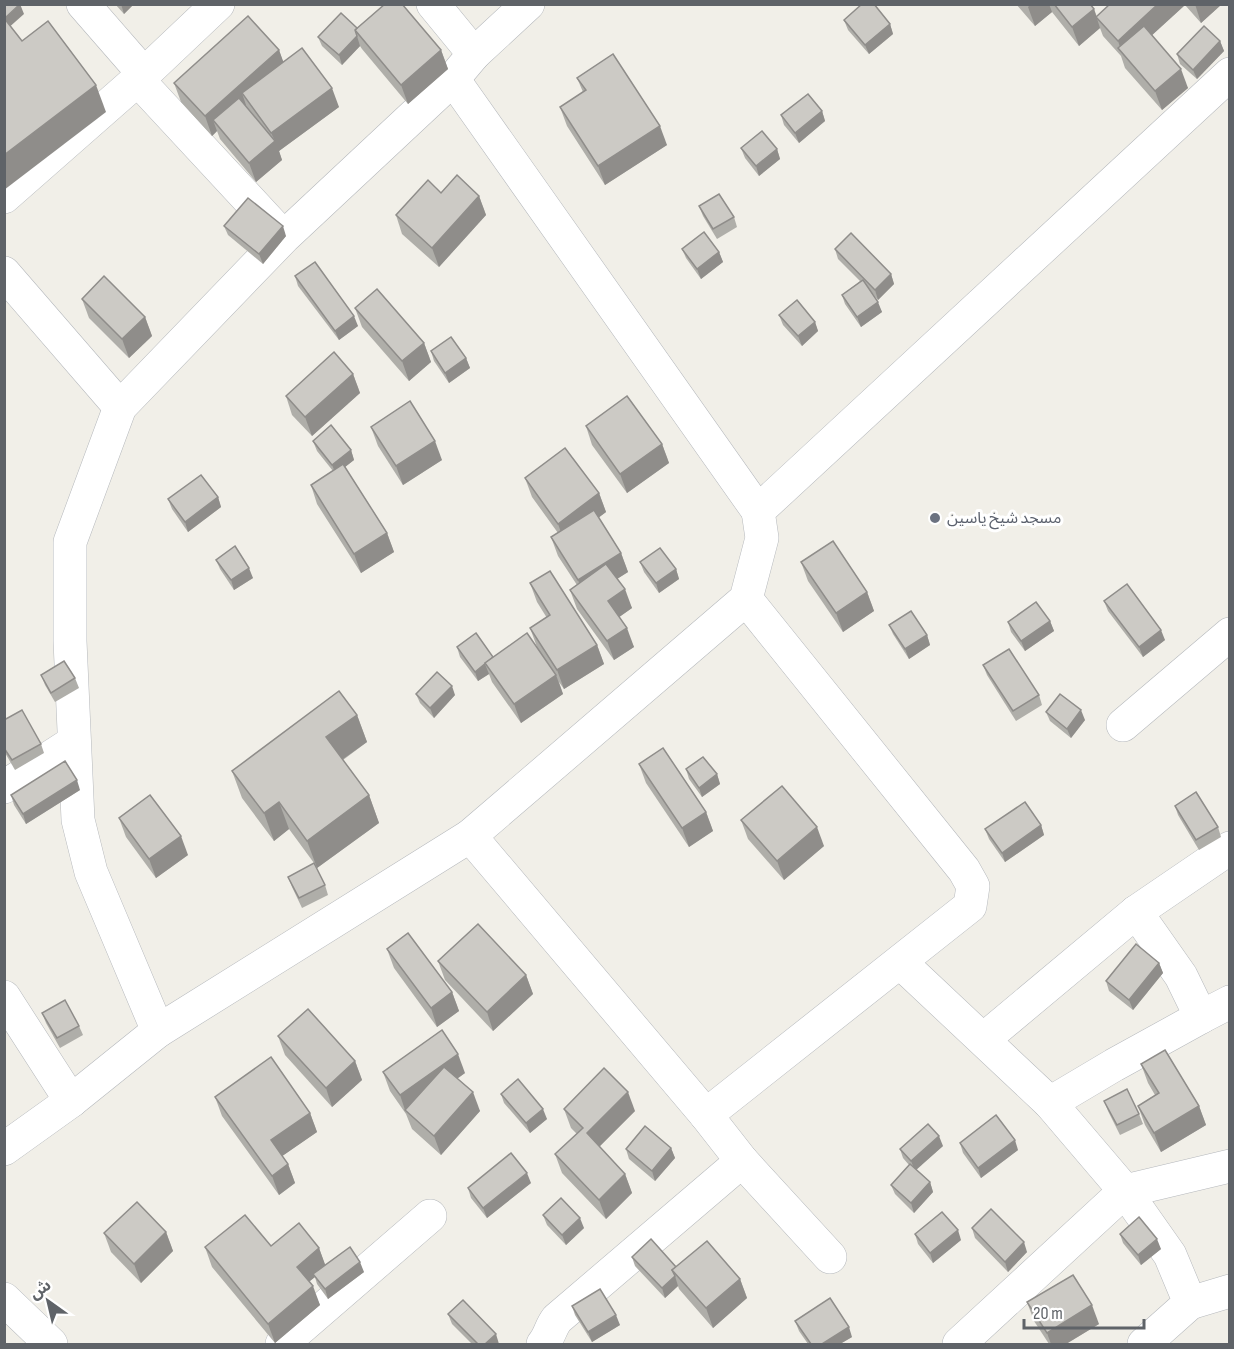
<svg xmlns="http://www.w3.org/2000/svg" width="1234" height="1349" font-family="'Sofia Sans Condensed','Noto Sans Arabic',sans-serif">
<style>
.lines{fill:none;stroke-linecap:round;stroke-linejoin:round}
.street-casing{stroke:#b5b8bc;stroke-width:34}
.street{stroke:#fff;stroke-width:33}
.wall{fill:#afaea9}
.shaded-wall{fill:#8f8d8a}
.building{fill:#cccac5;stroke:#8f8d8a;stroke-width:1.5}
.worship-dot{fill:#6b7280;stroke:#fff;stroke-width:2}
.labels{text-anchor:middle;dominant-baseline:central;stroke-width:6;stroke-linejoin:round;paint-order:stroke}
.worship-label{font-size:16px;fill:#5b616d;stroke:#fff;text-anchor:start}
</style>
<rect width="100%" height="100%" fill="#f1efe8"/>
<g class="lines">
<defs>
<g id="street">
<path d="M83,4L144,74"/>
<path d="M433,4L474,54"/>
<path d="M137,79L279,232"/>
<path d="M453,79L758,511"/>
<path d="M4,197L144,74L218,4"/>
<path d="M4,273L120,407"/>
<path d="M1123,725L1230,634"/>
<path d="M4,787L74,742"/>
<path d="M470,836L706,1115L742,1161L830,1257"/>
<path d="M900,962L1050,1103L1125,1191L1170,1255L1190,1303L1144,1344"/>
<path d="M4,997L71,1101"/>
<path d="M1201,1017L1230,1002"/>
<path d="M158,1031L91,872L78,820L70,641V542L120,407L284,237L453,79L474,54L528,4"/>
<path d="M984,1039L1136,912L1230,848"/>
<path d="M1050,1103L1114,1065L1201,1017L1181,976L1136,912"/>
<path d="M706,1115L970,906L973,886L964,870L746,599"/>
<path d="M4,1149L71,1101L158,1031L470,836L746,599L762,538L758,511L1230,74"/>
<path d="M4,1299L51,1344"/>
<path d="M1190,1303L1230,1291"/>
<path d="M282,1344L430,1216"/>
<path d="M543,1344C550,1336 550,1328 557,1319L742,1161"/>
<path d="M959,1344L1125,1191L1230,1166"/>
</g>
</defs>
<use href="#street" class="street-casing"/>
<use href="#street" class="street"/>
</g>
<g class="wall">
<path d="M115,4H134L124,14Z"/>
<path d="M1016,4H1090L1094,9L1097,17L1110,4H1222L1201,23L1185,5L1152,35L1188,88L1162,110L1125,68L1121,56L1103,36L1100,28L1079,46L1052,12L1035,26Z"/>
<path d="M844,20L890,24L893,34L869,54L848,30Z"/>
<path d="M357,28L441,50L448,69L408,104L362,49L360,46L342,65L322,46L318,37Z"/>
<path d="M1220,41L1224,51L1197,79L1180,64L1177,54Z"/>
<path d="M279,50L283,62L339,107L279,151L282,160L256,182L220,139L217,131L212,136L181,102L174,83Z"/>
<path d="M577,78L667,145L605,185L567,126L560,107L583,92Z"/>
<path d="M822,111L825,121L799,143L784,125L781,115Z"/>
<path d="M741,148L777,149L780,159L759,176L745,158Z"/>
<path d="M441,193L479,196L486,215L439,267L402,234L396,215Z"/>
<path d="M699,206L734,217L737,227L717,239L703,216Z"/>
<path d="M224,226L286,236L263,264L228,235Z"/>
<path d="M682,249L719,252L723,262L701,279L686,258Z"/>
<path d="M835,249L891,274L894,284L878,300L872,293L882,312L861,327L845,304L842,295L860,281L838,259Z"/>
<path d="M295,276L358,326L339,340L298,286Z"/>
<path d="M82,299L145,317L152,336L129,358L89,318Z"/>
<path d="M355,308L424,343L431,362L409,381L362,327Z"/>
<path d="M779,315L815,322L818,331L802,346L783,325Z"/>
<path d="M431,351L466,358L470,368L449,383L434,361Z"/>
<path d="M353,374L360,393L312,436L292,415L286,396Z"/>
<path d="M586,426L662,444L669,463L627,493L592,445Z"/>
<path d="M371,427L442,460L403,485L378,446Z"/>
<path d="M313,441L351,450L354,460L345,467L387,533L394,552L361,573L317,504L311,485L333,471L317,451Z"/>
<path d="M525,478L599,493L606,512L598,518L621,553L628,572L617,579L632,608L619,617L634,647L614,660L577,609L570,590L577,585L558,556L551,537L558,533L532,497Z"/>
<path d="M218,497L221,507L188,532L172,509L168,499Z"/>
<path d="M216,560L253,578L234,590L220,569Z"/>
<path d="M640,562L676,569L679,579L659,593L644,572Z"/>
<path d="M801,562L867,592L874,611L843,632L808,581Z"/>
<path d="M530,583L597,645L604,664L564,689L559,682L563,694L521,723L492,682L489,674L478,681L460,657L457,647L493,657L537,647L530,628L547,618L537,602Z"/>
<path d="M1104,601L1165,640L1143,657L1108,611Z"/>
<path d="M1050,621L1054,631L1025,651L1011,632L1008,622Z"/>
<path d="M889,625L927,635L930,645L909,659L893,634Z"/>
<path d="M983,665L1039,695L1042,705L1016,721L987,675Z"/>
<path d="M41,675L75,678L79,688L55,702L45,685Z"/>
<path d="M416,694L455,695L434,718L420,703Z"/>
<path d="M1046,712L1085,720L1071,738L1050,721Z"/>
<path d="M357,715L367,742L343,760L369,795L379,823L317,868L314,864L325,885L328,895L302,908L292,887L288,877L314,863L289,829L274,841L242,798L232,771Z"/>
<path d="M4,720L41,744L44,753L15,770L4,751Z"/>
<path d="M639,764L706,812L713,831L689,847L646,783Z"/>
<path d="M686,769L717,774L720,784L702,797L689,779Z"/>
<path d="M80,790L26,824L14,805L11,795Z"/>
<path d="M1175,806L1218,827L1221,837L1199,850L1178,815Z"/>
<path d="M119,818L188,855L156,878L126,837Z"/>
<path d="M741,820L824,846L784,880L748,839Z"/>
<path d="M1041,825L1044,835L1005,862L989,839L985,829Z"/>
<path d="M387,949L452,992L459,1011L437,1027L394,968Z"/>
<path d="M438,961L526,975L533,994L493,1031L445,980Z"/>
<path d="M1159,963L1163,973L1133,1010L1109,991L1106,981Z"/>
<path d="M42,1013L79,1026L83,1035L60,1048L46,1023Z"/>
<path d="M278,1036L355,1061L362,1080L332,1107L285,1055Z"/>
<path d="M1141,1064L1199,1106L1206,1125L1161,1152L1145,1125L1138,1106L1155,1095L1148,1083Z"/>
<path d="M383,1072L465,1073L457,1079L480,1111L441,1155L412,1129L406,1114L390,1091Z"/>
<path d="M501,1094L547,1119L530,1133L504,1103Z"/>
<path d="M215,1097L310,1113L317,1132L282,1156L288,1164L295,1183L279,1195L222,1116Z"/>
<path d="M1104,1101L1139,1114L1143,1124L1120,1135L1108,1111Z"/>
<path d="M564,1109L635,1111L599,1147L625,1174L632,1193L606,1219L562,1173L555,1154L577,1134L571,1128Z"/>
<path d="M960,1143L1018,1150L981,1178L963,1153Z"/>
<path d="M943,1146L916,1169L930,1182L933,1192L914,1213L895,1194L891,1185L909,1165L903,1158L900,1149Z"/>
<path d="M671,1148L675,1158L655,1181L629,1159L626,1149Z"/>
<path d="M531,1183L487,1218L471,1198L468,1188Z"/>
<path d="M543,1215L584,1228L566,1245L547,1225Z"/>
<path d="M972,1228L1027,1252L1008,1272L975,1238Z"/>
<path d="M166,1232L173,1251L141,1283L111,1252L104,1233Z"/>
<path d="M915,1234L961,1240L933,1263L918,1244Z"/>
<path d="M1120,1234L1161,1249L1141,1265L1123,1243Z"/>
<path d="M205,1247L319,1248L325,1265L364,1272L328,1299L317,1284L315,1277L309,1281L320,1305L275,1343L212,1267Z"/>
<path d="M632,1257L676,1267L740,1279L747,1298L713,1328L679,1289L678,1286L665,1298L635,1266Z"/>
<path d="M1027,1302L1099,1324L1066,1344H1049L1034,1321Z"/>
<path d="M572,1306L620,1325L592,1342L575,1315Z"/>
<path d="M448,1314L499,1344H472L452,1324Z"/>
<path d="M795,1321L852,1337L840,1344H808L799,1331Z"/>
</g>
<g class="shaded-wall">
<path d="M20,4L24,14L6,30L4,19Z"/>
<path d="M121,4H134L124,14Z"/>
<path d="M1031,4H1049L1052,12L1035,26L1028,7Z"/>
<path d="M1158,4H1185V5L1127,58L1122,53L1118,41Z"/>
<path d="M1195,4H1222L1201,23Z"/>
<path d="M1094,9L1100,28L1079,46L1072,27Z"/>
<path d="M890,24L893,34L869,54L865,45Z"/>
<path d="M357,36L360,46L342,65L339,55Z"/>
<path d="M1220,41L1224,51L1197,79L1193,70Z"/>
<path d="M279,50L286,69L242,93L246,105L220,128L213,120L217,131L212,136L205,116Z"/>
<path d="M441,50L448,69L408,104L401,85Z"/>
<path d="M1181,69L1188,88L1162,110L1155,91Z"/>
<path d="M96,85L106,112L4,190V155Z"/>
<path d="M332,88L339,107L279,151L282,160L256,182L249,163L275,141L271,133Z"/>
<path d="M822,111L825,121L799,143L795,133Z"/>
<path d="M660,126L667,145L605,185L598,166Z"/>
<path d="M777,149L780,159L759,176L756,166Z"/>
<path d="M479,196L486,215L439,267L432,248Z"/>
<path d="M283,226L286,236L263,264L259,254Z"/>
<path d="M719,252L723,262L701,279L697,269Z"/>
<path d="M891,274L894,284L878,300L875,290Z"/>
<path d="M878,302L882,312L861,327L857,317Z"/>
<path d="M354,316L358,326L339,340L335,331Z"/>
<path d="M145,317L152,336L129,358L122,339Z"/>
<path d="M815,322L818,331L802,346L798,336Z"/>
<path d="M424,343L431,362L409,381L402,361Z"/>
<path d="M466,358L470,368L449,383L445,373Z"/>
<path d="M353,374L360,393L312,436L305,417Z"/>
<path d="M435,441L442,460L403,485L396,466Z"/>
<path d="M662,444L669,463L627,493L620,474Z"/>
<path d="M351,450L354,460L336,474L332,465Z"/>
<path d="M599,493L606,512L565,543L558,524Z"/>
<path d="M218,497L221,507L188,532L185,522Z"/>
<path d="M387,533L394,552L361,573L354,554Z"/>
<path d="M621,553L628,572L585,599L578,580Z"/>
<path d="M249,568L253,578L234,590L231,580Z"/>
<path d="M676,569L679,579L659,593L656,583Z"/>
<path d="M625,589L632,608L615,620L608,601Z"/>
<path d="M867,592L874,611L843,632L836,613Z"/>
<path d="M1050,621L1054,631L1025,651L1021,641Z"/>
<path d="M627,628L634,647L614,660L607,641Z"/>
<path d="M1161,630L1165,640L1143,657L1139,647Z"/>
<path d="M927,635L930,645L909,659L905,649Z"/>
<path d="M597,645L604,664L564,689L557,670Z"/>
<path d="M485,664L489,674L478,681L475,672Z"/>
<path d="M556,675L563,694L521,723L514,704Z"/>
<path d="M452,686L455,695L434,718L430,708Z"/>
<path d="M1081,710L1085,720L1071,738L1067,729Z"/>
<path d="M357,715L367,742L336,764L326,737Z"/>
<path d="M717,774L720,784L702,797L699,788Z"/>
<path d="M77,780L80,790L26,824L23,814Z"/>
<path d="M369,795L379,823L317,868L307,841Z"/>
<path d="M279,802L289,829L274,841L264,813Z"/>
<path d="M706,812L713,831L689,847L682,828Z"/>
<path d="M1041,825L1044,835L1005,862L1002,853Z"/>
<path d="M817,827L824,846L784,880L777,861Z"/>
<path d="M181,836L188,855L156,878L149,859Z"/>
<path d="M1159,963L1163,973L1133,1010L1129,1000Z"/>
<path d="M526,975L533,994L493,1031L487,1012Z"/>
<path d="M452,992L459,1011L437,1027L431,1008Z"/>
<path d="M458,1054L465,1073L408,1113L405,1110L400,1095Z"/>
<path d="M355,1061L362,1080L332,1107L326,1088Z"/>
<path d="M473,1092L480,1111L441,1155L434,1136Z"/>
<path d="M628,1092L635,1111L594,1152L587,1133Z"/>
<path d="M1199,1106L1206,1125L1161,1152L1154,1133Z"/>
<path d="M543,1109L547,1119L530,1133L526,1123Z"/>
<path d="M310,1113L317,1132L278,1159L271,1140Z"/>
<path d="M939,1136L943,1146L915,1171L911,1161Z"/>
<path d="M1015,1140L1018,1150L981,1178L978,1168Z"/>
<path d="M671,1148L675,1158L655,1181L652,1171Z"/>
<path d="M288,1164L295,1183L279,1195L272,1176Z"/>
<path d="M527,1173L531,1183L487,1218L483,1208Z"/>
<path d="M625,1174L632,1193L606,1219L599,1200Z"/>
<path d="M930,1182L933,1192L914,1213L911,1203Z"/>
<path d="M580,1218L584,1228L566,1245L562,1235Z"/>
<path d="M958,1230L961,1240L933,1263L930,1253Z"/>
<path d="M166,1232L173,1251L141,1283L134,1264Z"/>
<path d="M1157,1239L1161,1249L1141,1265L1138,1255Z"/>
<path d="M1024,1242L1027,1252L1008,1272L1005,1262Z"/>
<path d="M319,1248L326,1267L313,1274L315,1277L304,1286L297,1267Z"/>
<path d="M360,1262L364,1272L328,1299L325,1289Z"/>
<path d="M675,1276L678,1286L665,1298L662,1288Z"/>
<path d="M740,1279L747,1298L713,1328L706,1308Z"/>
<path d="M313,1286L320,1305L275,1343L268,1324Z"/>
<path d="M1092,1305L1099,1324L1066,1344H1051L1047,1333Z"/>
<path d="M616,1315L620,1325L592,1342L588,1332Z"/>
<path d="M849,1327L852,1337L840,1344H822Z"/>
<path d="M496,1334L499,1344H485Z"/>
</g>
<g class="building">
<path d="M4,4H20L5,18Z"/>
<path d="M385,4H402L441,50L401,85L355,30Z"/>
<path d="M862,4H874L890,24L865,45L844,20Z"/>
<path d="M1054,4H1090L1094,9L1072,27Z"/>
<path d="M1110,4H1158L1118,41L1096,17Z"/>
<path d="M341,13L357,28L355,30L357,36L339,55L318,37Z"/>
<path d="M248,16L279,50L205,116L174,83Z"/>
<path d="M4,18L22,41L48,21L96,85L4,155Z"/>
<path d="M1144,26L1181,69L1155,91L1118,48Z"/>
<path d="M1204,26L1220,41L1193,70L1177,54Z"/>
<path d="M302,48L332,88L271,133L242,93Z"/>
<path d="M613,54L660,126L598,166L560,107L586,90L577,78Z"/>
<path d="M808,94L822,111L795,133L781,115Z"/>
<path d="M239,98L275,141L249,163L213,120Z"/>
<path d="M762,131L777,149L756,166L741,148Z"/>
<path d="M457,175L479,196L432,248L396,215L428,180L441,193Z"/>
<path d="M719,194L734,217L713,229L699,206Z"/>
<path d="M248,198L283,226L259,254L224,226Z"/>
<path d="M704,232L719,252L697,269L682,249Z"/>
<path d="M851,233L891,274L875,290L835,249Z"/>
<path d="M315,262L354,316L335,331L295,276Z"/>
<path d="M104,276L145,317L122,339L82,299Z"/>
<path d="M863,280L878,302L857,317L842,295Z"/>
<path d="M377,289L424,343L402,361L355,308Z"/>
<path d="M797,300L815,322L798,336L779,315Z"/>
<path d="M451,337L466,358L445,373L431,351Z"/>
<path d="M334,352L353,374L305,417L286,396Z"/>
<path d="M627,396L662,444L620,474L586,426Z"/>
<path d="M410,401L435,441L396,466L371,427Z"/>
<path d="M331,425L351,450L332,465L313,441Z"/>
<path d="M565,448L599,493L558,524L525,478Z"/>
<path d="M343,464L387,533L354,554L311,485Z"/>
<path d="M201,475L218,497L185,522L168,499Z"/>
<path d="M594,510L621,553L578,580L551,537Z"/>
<path d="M833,541L867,592L836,613L801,562Z"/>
<path d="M235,546L249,568L231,580L216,560Z"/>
<path d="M660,548L676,569L656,583L640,562Z"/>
<path d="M606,564L625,589L608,601L627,628L607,641L570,590Z"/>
<path d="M550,571L597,645L557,670L530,628L550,615L530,583Z"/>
<path d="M1127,584L1161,630L1139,647L1104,601Z"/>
<path d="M1036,602L1050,621L1021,641L1008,622Z"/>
<path d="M911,611L927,635L905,649L889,625Z"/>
<path d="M476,633L493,657L475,672L457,647Z"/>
<path d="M527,633L556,675L514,704L485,663Z"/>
<path d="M1009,649L1039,695L1013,711L983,665Z"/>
<path d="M64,661L75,678L51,693L41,675Z"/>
<path d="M437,672L452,686L430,708L416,694Z"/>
<path d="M339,691L357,715L326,737L369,795L307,841L279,802L264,813L232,771Z"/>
<path d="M1060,694L1081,710L1067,729L1046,712Z"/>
<path d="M22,710L41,744L12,760L4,748V720Z"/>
<path d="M663,748L706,812L682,828L639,764Z"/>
<path d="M703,757L717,774L699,788L686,769Z"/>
<path d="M65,761L77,780L23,814L11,795Z"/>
<path d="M782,786L817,827L777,861L741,820Z"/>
<path d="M1196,792L1218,827L1196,840L1175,806Z"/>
<path d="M150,795L181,836L149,859L119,818Z"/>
<path d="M1025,802L1041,825L1002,853L985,829Z"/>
<path d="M314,863L325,885L299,898L288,877Z"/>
<path d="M478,924L526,975L487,1012L438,961Z"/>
<path d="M408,933L452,992L431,1008L387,949Z"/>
<path d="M1136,944L1159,963L1129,1000L1106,981Z"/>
<path d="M65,1000L79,1026L57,1038L42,1013Z"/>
<path d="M308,1009L355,1061L326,1088L278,1036Z"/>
<path d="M442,1030L458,1054L400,1095L383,1072Z"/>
<path d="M1165,1050L1199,1106L1154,1133L1138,1106L1159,1093L1141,1064Z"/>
<path d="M271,1057L310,1113L271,1140L288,1164L272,1176L215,1097Z"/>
<path d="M444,1067L473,1092L434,1136L405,1110Z"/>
<path d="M604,1068L628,1092L587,1133L625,1174L599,1200L555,1154L583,1128L564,1109Z"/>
<path d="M518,1079L543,1109L526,1123L501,1094Z"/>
<path d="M1127,1089L1139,1114L1117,1125L1104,1101Z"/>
<path d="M996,1115L1015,1140L978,1168L960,1143Z"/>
<path d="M928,1124L939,1136L911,1161L900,1149Z"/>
<path d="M645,1126L671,1148L652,1171L626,1149Z"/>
<path d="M511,1153L527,1173L483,1208L468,1188Z"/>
<path d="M910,1164L930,1182L911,1203L891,1185Z"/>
<path d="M561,1198L580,1218L562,1235L543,1215Z"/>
<path d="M137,1202L166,1232L134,1264L104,1233Z"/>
<path d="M991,1209L1024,1242L1005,1262L972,1228Z"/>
<path d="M942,1212L958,1230L930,1253L915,1234Z"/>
<path d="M245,1215L271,1246L299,1223L319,1248L297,1267L313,1286L268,1324L205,1247Z"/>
<path d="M1139,1217L1157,1239L1138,1255L1120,1234Z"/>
<path d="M651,1239L676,1267L672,1270L675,1276L662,1288L632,1257Z"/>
<path d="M707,1241L740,1279L706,1308L672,1270Z"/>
<path d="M350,1247L360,1262L325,1289L313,1274Z"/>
<path d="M1073,1275L1092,1305L1047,1333L1027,1302Z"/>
<path d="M600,1289L616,1315L588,1332L572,1306Z"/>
<path d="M830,1298L849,1327L822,1344H811L795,1321Z"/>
<path d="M463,1300L496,1334L485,1344H478L448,1314Z"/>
</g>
<circle class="worship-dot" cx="935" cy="518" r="6"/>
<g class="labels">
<g class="worship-label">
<text x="947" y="518">مسجد شيخ ياسين</text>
</g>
</g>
<rect width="1234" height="1349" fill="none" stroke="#5f6368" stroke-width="12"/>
<g transform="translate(48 1301) rotate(326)" stroke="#ffffff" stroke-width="4.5" paint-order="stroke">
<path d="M0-4.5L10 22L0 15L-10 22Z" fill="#5f6368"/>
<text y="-9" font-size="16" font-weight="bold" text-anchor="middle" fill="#5f6368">ش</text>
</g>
<path d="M1024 1319v9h120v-9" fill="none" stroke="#5f6368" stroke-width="3"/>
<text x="1033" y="1319" font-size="18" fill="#5f6368" stroke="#ffffff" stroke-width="4.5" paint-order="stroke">20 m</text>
</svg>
